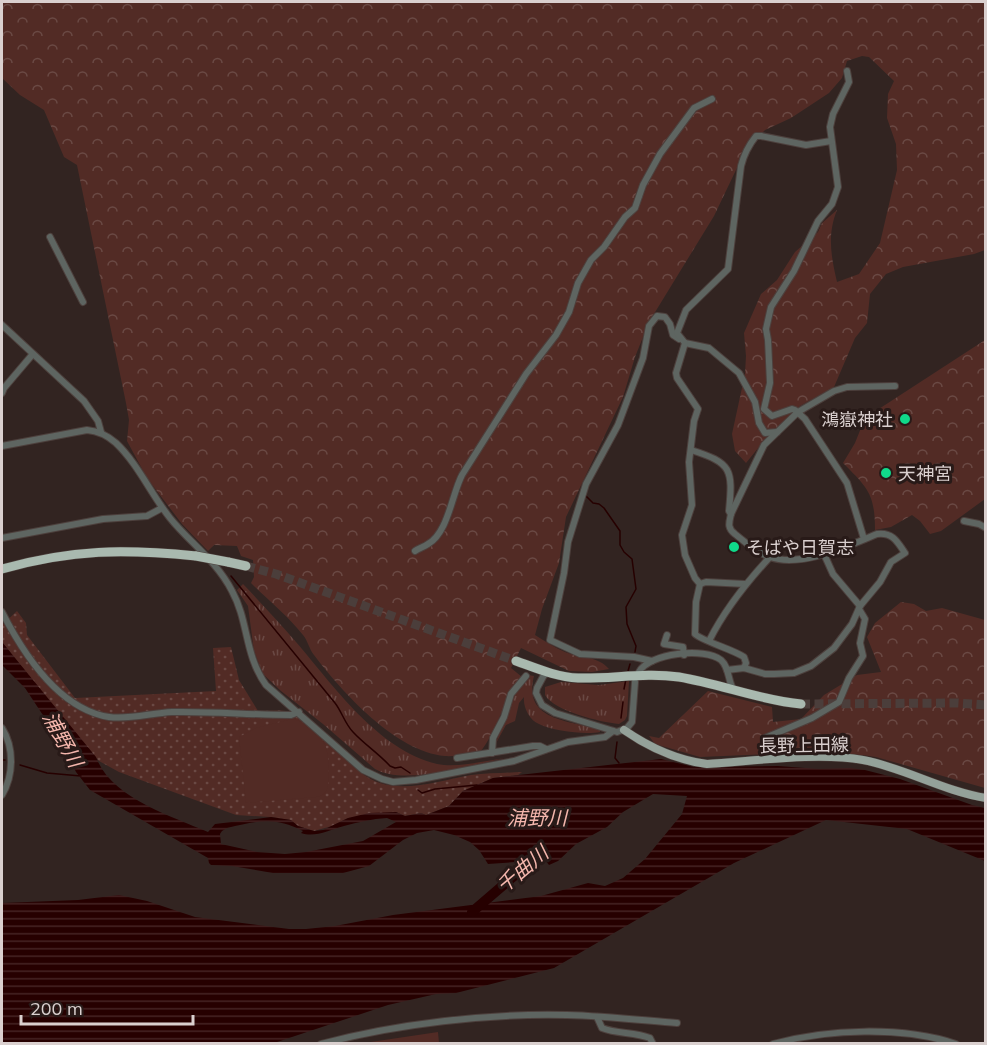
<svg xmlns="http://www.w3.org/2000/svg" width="987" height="1045" font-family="Mulish,'Noto Sans JP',sans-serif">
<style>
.grass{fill:url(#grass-tufts)}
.forest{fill:url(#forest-crowns)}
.park{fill:url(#park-dots)}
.pitch{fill:#522b25}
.water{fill:url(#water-rules);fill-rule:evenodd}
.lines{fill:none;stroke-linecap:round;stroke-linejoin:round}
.stream{stroke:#260000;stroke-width:1.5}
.river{stroke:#260000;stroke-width:10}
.highway-tunnel{stroke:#4b3e3b;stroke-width:9;stroke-dasharray:9 4.5;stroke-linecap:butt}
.minor-casing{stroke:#4d403d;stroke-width:8}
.major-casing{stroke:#4d403d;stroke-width:9}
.highway-casing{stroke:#4d403d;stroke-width:10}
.minor{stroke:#5e6561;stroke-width:6}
.major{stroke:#94a199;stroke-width:8}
.highway{stroke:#a9b9af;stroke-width:9}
.highway-bridge-casing{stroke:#4d403d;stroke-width:10;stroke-linecap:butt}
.highway-bridge{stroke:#a9b9af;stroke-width:9}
.poi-dot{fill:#10d98a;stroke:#281a18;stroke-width:2}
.labels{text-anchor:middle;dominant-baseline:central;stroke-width:6;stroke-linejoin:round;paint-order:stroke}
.poi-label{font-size:18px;fill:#dad0cf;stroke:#281a18;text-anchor:start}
.street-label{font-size:18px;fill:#dad0cf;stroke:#281a18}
.water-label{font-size:20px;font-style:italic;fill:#f4b6ac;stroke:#281a18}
</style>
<defs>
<pattern id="grass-tufts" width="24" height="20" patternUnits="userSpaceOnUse" patternTransform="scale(1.5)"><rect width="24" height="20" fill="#522b25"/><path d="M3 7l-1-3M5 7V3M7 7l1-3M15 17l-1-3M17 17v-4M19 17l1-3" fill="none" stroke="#6a4944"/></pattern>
<pattern id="forest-crowns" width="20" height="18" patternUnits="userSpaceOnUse" patternTransform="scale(1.5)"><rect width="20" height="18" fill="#522b25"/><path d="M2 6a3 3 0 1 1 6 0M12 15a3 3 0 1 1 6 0" fill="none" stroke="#6a4944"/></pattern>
<pattern id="park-dots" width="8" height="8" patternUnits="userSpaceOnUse" patternTransform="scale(1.5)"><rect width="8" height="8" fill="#522b25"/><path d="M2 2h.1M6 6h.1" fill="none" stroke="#6a4944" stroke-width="1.8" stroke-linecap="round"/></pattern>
<pattern id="water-rules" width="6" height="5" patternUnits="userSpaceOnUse" patternTransform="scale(1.5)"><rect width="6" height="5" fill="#260000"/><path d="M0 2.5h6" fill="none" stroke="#452424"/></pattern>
</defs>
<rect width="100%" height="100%" fill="#322421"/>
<g class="grass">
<path d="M243,584C261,603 279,622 296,642C333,685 378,750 437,764C458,768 484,761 505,758C473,765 404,786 375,769L323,724L281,691L263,674L254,651L248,606L237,590Z"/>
<path d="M528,675L534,676C522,722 571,720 600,730V732C585,735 553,731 539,724C529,720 523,707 524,697L519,703L515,721L506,725L496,743L512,694Z"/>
<path d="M629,681L627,716L625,720L619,724C600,722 554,711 545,695V687L561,682L599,685Z"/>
</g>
<g class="forest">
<path d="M2,2H985V250L974,254L903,267L886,274L870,294L867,323L855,338L834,387L800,406L763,442L746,463L735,451L732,434L745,374L746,356L744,333L761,294L777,280L795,252L818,232L822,223L837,210C827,235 831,256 837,282L859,274L880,243L897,170L896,144L887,118L888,94L894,81L869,57L862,56L847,61L842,78L829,93L791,118L765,130L746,149L714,216L649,322L635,357L623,397L566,517L559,563L542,609L535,635C545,641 555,648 565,652C580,658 598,656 609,669L592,672L569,671L521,648L511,668L522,677C503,699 499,728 481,751C469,753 456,757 445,756C396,752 342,692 314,655C309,649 308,641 303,635C288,616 268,600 251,583L254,577L253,560L241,556L237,546L214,545L208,551L182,524L147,478L127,441L129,420L126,403L77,165L64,157L44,110L20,95L2,78Z"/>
<path d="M985,340V499L941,531L930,534L920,521L912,515L891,527L875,530C875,494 868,488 843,463L855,443L865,418Z"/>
<path d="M901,602L914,604L926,611L942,608L985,620V788L876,757L862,755L792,753L700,757L655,744L649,736L659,738L708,691L772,707L773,722L801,719L824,695L857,675L881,672L867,637L875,623Z"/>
</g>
<path class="park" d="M17,611L26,623L27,635L75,698L216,691L213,648L231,647L239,680L258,711C267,711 277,710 286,711C318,717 345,772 380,783C408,792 443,780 471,775C488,773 505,773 522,772L518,775L493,778L463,791L449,806L426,815L421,813L405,816L396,812L348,818L332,826L314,831L298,826L290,820L271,817L236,815L119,772L99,761L74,733L2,642V625Z"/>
<g class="pitch">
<path d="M292,719C306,721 319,732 325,745C329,753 330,780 327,789C325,794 322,796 316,797L246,803L239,737L256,728Z"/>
<path d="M438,1032L439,1043H364Z"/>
</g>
<path class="water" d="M2,642L96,757C111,798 171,816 208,832L215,824L271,817L291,820L298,826L314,831L323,830L348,818L369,813L396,812L405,816L421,813L426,815L449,806L463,791L493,778L661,759L694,767L778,766L819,769L850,768L865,770L900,779L972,805L985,808V861L907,829L826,820L734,863L554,968L456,993L436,994L388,1005L274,1043H2V903L78,900L119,895L147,901L195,917L289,929H306L335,926L393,915L541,896L588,883L605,886L623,878L645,859L682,814L687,796L653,794L623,812L607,827L576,844L558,861L549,865L545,860L488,864L479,850L470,842L454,835L434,830L417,833L403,840L369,866L343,873H273L232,866L211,865L209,863L208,858L90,790L76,772L64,747L25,688L2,665ZM387,818L396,822L363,841L306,852L285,854L257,852L221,844L220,834L222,831L227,828C258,821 274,816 303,831L301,833C315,838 329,830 344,826C358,822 372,819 387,818Z"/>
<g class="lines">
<g class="stream">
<path d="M586,496L593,503L599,504L604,508L620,531V545L624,552L632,559L636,589L626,607L627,624L636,646L635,652"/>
<path d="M231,576L335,703C342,712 345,724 353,732C364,744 378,753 390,766L395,768L401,767L410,773"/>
<path d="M628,671L630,664"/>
<path d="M624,689L626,679"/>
<path d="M621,718L623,702"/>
<path d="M617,742L615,758L619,763"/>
<path d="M2,760H5"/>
<path d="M20,765L47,773L81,776"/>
<path d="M418,790L422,793L435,789L477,785"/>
</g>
<path class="river" d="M472,912L542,852"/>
<g class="highway-tunnel">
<path d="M246,566L276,574L516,661"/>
<path d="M801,704L957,703L986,705"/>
</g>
<defs>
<g id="minor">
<path d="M847,71L849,82L833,114L830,127L838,187L832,204L818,221L794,271L771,307L766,329L768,340L770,383L764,409L772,416L792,409L795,410L805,419L847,483L864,539"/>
<path d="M50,237L83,302"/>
<path d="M2,325L84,401L98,421L101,432"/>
<path d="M685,343L709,348L739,373L755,402L759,423L765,433L777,432"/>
<path d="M2,393L4,388L32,355"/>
<path d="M2,446L87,430C99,431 107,435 116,443C138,464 151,494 170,518C190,543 216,560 232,591C249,622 244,654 266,685L363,770L382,779L393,782L416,780L514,761L568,742L605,737L613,731"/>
<path d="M691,450C732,463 733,469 729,511L731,514"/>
<path d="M964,521L979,524L986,528"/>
<path d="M2,538L103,519L147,516L162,508"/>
<path d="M415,551C419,548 424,547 428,544C448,533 452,494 462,475L526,374L556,335L569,312L578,283L591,260L604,247L625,217L635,208L643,185L660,154L694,108L712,99"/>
<path d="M824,554L833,574L860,606"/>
<path d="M700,584L706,582L745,584"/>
<path d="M2,612C23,653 59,709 109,717C129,720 151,713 172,712C211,711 251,715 291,715L299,712"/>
<path d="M667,635L664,644L683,647L684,655"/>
<path d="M709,641C725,609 746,583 770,557"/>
<path d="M652,661L634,657L580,654L550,640L564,573L568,542L586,484L618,425L643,358L649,326L657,316L665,317L670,324L673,335L679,339"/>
<path d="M744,668L746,663L744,657C732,649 702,641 695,634L696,602L700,584L695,578L685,555L682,535L692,505L689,462L694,421L698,409L677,378L676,373L685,343L677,333L686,310L728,269L741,166C744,154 748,146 756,136H761L806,145L831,141"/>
<path d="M727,670L744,668L765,674H774L794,673L811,666L834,648L852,624L860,606L880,582L891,562L905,553C897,541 892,532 877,534C848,546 801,568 770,557C757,553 745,542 735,534C727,528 729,523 731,514L764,445L798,412L834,391L847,387L895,386"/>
<path d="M639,672C649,653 705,647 721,660C729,667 728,680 733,689"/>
<path d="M548,673L544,675L537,688L536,693L542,705L555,713L617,732L627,728L632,722L635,682"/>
<path d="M2,728C14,747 14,775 2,795"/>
<path d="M765,738L812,718L839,702L849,678L863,656L860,643L865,619L859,609"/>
<path d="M492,753L493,738L504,717L511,694L526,676"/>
<path d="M457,758L533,746H540L546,749"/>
<path d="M597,1017L602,1028C617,1034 634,1032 650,1038L653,1044"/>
<path d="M321,1044C396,1024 489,1013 567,1015C604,1016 640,1020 677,1023"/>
<path d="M773,1044C827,1029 902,1026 956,1044"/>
</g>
<path id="major" d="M624,730C650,748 676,760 707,764C755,761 817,752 863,760C905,768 943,791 986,798"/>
<g id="highway">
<path d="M228,562L246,566"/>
<path d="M2,569C73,549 124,549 196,556"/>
<path d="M516,661C536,668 556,677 578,678C612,679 645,672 679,677C721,684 759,700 801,704"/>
</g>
</defs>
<use href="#minor" class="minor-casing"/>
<use href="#major" class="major-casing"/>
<use href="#highway" class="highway-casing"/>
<use href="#minor" class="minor"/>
<use href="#major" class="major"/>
<use href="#highway" class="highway"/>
<defs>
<path id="highway-bridge" d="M196,556L228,562"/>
</defs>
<use href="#highway-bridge" class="highway-bridge-casing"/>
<use href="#highway-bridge" class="highway-bridge"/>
</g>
<g class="poi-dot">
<circle cx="905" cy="419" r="6"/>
<circle cx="886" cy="473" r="6"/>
<circle cx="734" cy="547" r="6"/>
</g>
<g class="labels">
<g class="poi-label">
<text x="893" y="419" text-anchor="end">鴻嶽神社</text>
<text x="898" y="473">天神宮</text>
<text x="746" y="547">そばや日賀志</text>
</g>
<g class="street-label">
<text transform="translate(804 745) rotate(-1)">長野上田線</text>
</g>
<g class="water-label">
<text transform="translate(63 739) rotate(61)">浦野川</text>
<text x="537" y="817">浦野川</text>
<text transform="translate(522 869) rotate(-40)">千曲川</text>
</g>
</g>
<rect width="987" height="1045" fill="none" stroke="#dad0cf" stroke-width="6"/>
<path d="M21 1015v9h172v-9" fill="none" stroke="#dad0cf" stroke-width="3"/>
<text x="30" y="1015" font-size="18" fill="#dad0cf" stroke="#281a18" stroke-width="4.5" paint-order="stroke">200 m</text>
</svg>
